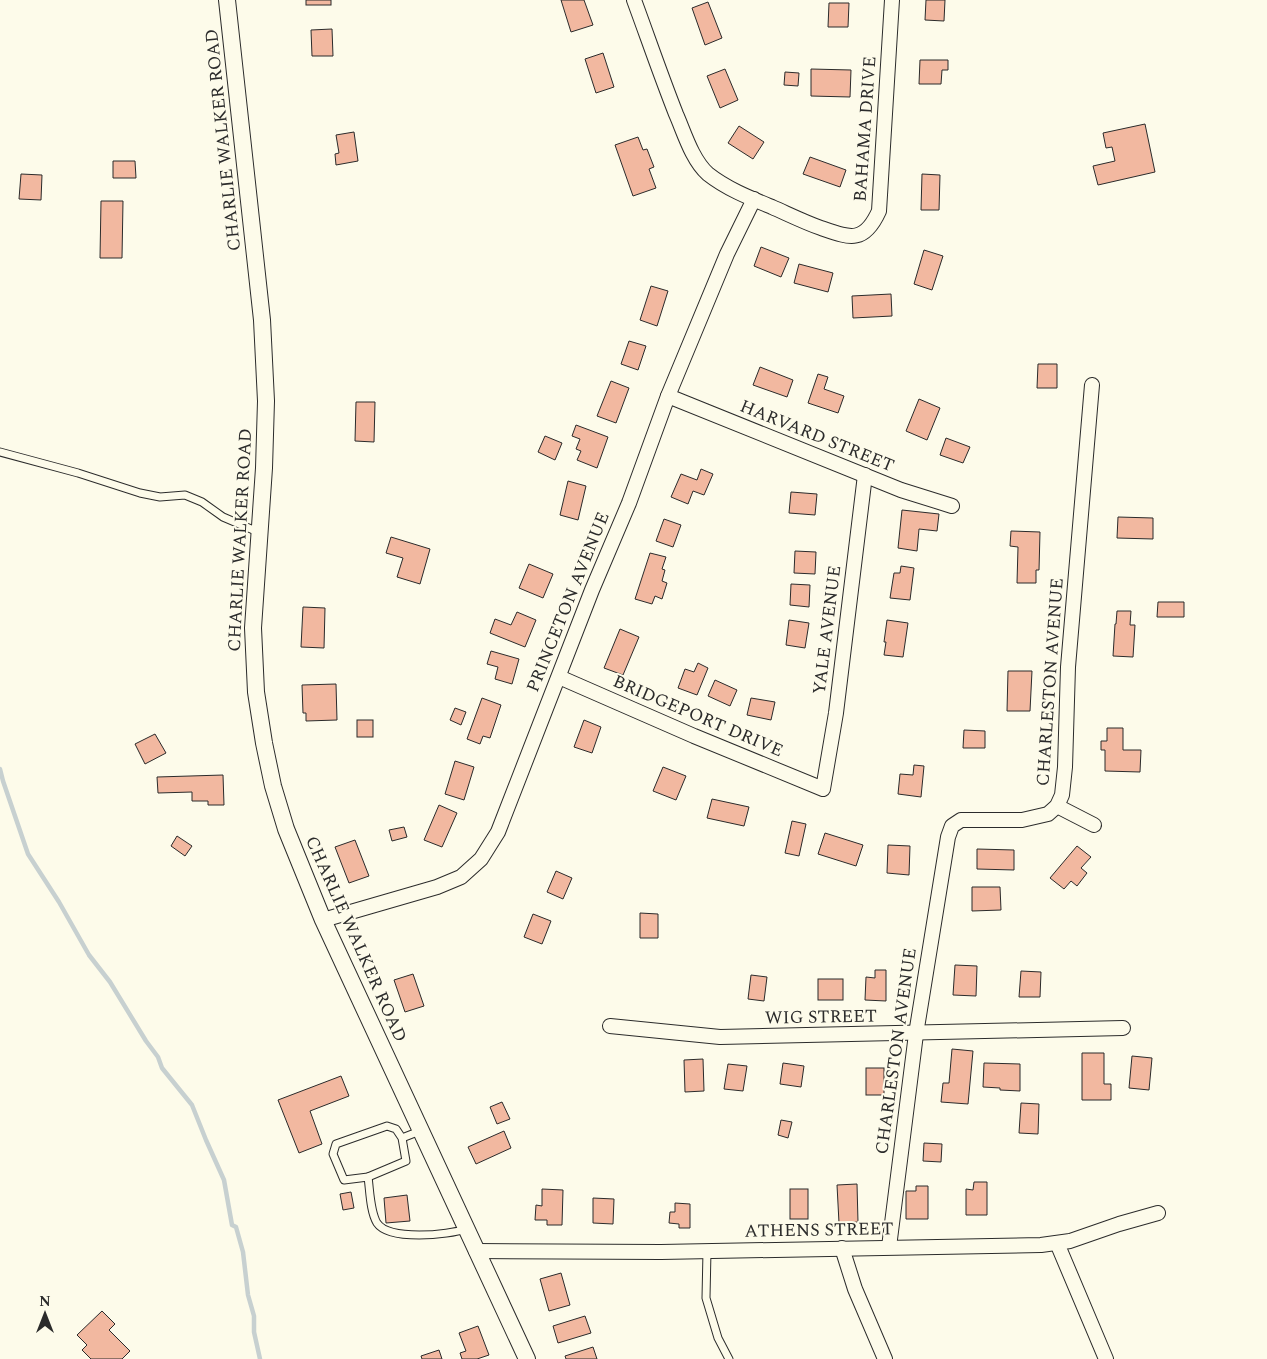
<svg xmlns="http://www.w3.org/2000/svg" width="1267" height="1359" font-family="Spectral,serif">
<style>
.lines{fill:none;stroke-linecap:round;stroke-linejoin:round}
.stream{stroke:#c7d0d0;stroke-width:4.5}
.building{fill:#f2b8a0;stroke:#2b2b2b}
.service-casing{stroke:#2b2b2b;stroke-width:9}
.minor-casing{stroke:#2b2b2b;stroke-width:16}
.tertiary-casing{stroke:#2b2b2b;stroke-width:18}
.service{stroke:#fdfbea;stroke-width:7}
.minor{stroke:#fdfbea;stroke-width:14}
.tertiary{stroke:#fdfbea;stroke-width:16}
.labels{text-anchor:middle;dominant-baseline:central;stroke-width:4;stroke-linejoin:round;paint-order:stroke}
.street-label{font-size:18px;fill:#2b2b2b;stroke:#fdfbea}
</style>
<rect width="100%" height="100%" fill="#fdfbea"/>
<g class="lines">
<path class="stream" d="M0,769L3,781L28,854L59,902L89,955L110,982L146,1041L158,1057L162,1068L192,1105L206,1140L224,1180L232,1225L236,1227L243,1252L248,1295L254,1316V1332L260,1359"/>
</g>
<g class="building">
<rect x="306" y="0" width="25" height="5"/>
<path d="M561,0H584L593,25L571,32Z"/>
<path d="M926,0H945L944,21L925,20Z"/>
<path d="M708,2L722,38L705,45L692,8Z"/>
<path d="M829,3H849L848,27H828Z"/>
<path d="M332,29L333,56H312L311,30Z"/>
<path d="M603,53L614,87L596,93L585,59Z"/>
<path d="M920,60H948V70H942L941,84H919Z"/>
<path d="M725,69L738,100L720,108L707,76Z"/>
<path d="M811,69L851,70L850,97L811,96Z"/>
<path d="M785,72L799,73L798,86L784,85Z"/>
<path d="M1145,124L1155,172L1098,185L1093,166L1115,161L1112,147L1106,148L1103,133Z"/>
<path d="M739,126L764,142L753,159L728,143Z"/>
<path d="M354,132L358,161L336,165L335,154L339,153L336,135Z"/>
<path d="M638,137L643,150L647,149L654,167L649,169L656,188L633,196L615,145Z"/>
<path d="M810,157L846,170L840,187L803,174Z"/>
<path d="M113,161H135L136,178H113Z"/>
<path d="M21,174L42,175L41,200L19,199Z"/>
<path d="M922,174L940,175L939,210H921Z"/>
<path d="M101,201H123L122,258H100Z"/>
<path d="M761,247L789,258L781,277L754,266Z"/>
<path d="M924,250L943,256L932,290L914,284Z"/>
<path d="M799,264L833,273L828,292L794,283Z"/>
<path d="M651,286L668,291L657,326L640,320Z"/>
<path d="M891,294L892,316L853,318L852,296Z"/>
<path d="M629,341L646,346L638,370L621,364Z"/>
<path d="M1038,364H1057V388H1037Z"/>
<path d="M760,367L793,380L787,397L753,385Z"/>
<path d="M818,374L828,377L824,389L844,396L838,413L808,403Z"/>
<path d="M611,381L629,388L616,423L597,416Z"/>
<path d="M919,399L940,408L927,440L906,431Z"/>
<path d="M356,402H375L374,442L355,441Z"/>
<path d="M576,425L608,437L597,468L577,460L581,451L576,449L580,439L572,436Z"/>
<path d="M545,436L562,443L555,460L538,452Z"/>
<path d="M946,438L970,447L963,463L940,455Z"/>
<path d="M701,469L713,474L704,495L693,491L688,504L671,497L681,474L697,480Z"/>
<path d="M568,481L586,486L578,520L560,515Z"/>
<path d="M791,492L817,494L815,515L789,513Z"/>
<path d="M902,510L939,514L937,531L919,529L917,551L898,548Z"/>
<path d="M1118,517L1153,518V539L1117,538Z"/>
<path d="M664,519L681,525L673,547L656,541Z"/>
<path d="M1011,531L1040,532L1039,570H1036V583H1017L1018,547L1010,546Z"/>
<path d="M391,537L430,549L420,584L397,577L403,558L386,553Z"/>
<path d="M795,551L816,552L815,574L794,573Z"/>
<path d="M650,553L666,557L662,569L665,570L662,581L667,583L662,599L655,596L652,604L635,599Z"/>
<path d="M529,564L553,574L543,598L519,588Z"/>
<path d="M901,566L914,568L910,600L890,598L894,573H900Z"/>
<path d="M791,584L810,585L809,607L790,605Z"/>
<path d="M1158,602H1184V617H1157Z"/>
<path d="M303,607L325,608L324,648L301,647Z"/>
<path d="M1117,611H1131L1130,625H1135L1133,657L1113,656L1115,624H1116Z"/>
<path d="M517,612L536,620L525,647L490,633L495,619L511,625Z"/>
<path d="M789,620L809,623L805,648L786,645Z"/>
<path d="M887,620L908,623L903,657L884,655L886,642H884Z"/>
<path d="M620,629L639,637L623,675L604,668Z"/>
<path d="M491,651L519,659L512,684L495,679L498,667L487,664Z"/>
<path d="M698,663L708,668L697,695L678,688L685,669L694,672Z"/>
<path d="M1008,671H1032L1030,711H1007Z"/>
<path d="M715,680L737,690L730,706L708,696Z"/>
<path d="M336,684L337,720L306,721V713H303L302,685Z"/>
<path d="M482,698L501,705L490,738L483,736L480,744L467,739Z"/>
<path d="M751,698L775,702L771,720L747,715Z"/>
<path d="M455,708L466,712L461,725L450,720Z"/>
<rect x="357" y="720" width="16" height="17"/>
<path d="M584,720L601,727L592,753L574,747Z"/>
<path d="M1107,728H1123V750H1141L1140,772L1105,771V750H1101V741H1107Z"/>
<path d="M964,730L985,731V748H963Z"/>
<path d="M155,734L166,753L145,764L135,744Z"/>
<path d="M455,761L474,767L464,800L445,794Z"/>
<path d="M914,765L924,766L921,797L898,794L900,774L913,775Z"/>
<path d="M663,767L686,776L676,800L653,791Z"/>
<path d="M223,775L224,805H208V801H192V792L158,793L157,777Z"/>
<path d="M712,799L749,807L744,826L707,818Z"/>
<path d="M439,805L457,813L442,847L424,840Z"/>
<path d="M792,821L806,824L799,856L785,853Z"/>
<path d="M404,827L407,837L392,841L389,830Z"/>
<path d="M825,833L863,845L856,866L818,854Z"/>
<path d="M177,836L192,846L185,856L171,846Z"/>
<path d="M355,840L369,876L349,883L335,847Z"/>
<path d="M888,845L910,846L909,875L887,873Z"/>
<path d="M1077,846L1091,857L1081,868L1087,873L1077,886L1071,881L1064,889L1050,878Z"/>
<path d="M977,849L1014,850V870L977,869Z"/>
<path d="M556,871L572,878L563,899L547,892Z"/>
<path d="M972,887H1000L1001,910L972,911Z"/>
<path d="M640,913L658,914V938H640Z"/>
<path d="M533,914L551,921L542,944L524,937Z"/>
<path d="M955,965L977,966L976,996L953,995Z"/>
<path d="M875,970H886V1001L865,1000L866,977L875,978Z"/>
<path d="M1021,971L1041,972L1040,997H1019Z"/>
<path d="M413,974L424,1006L405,1012L394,980Z"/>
<path d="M751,975L767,977L764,1001L748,999Z"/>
<rect x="818" y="979" width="25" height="21"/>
<path d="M952,1049L973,1051L968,1104L941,1102L943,1083H949Z"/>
<path d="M1082,1053H1104V1084H1111V1100H1082Z"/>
<path d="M1132,1056L1152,1058L1149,1090L1129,1088Z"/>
<path d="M703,1059L704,1091L685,1092L684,1060Z"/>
<path d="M783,1063L804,1066L801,1087L780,1084Z"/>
<path d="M984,1063L1020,1064V1091L1000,1090V1088L983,1087Z"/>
<path d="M728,1064L747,1066L743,1091L724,1089Z"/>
<rect x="866" y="1068" width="18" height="27"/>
<path d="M341,1076L349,1096L310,1111L322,1144L299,1153L278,1100Z"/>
<path d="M502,1102L510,1119L497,1124L490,1107Z"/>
<path d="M1021,1103L1039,1104L1038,1134L1019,1133Z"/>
<path d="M781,1120L792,1122L788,1138L778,1135Z"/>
<path d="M504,1131L511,1148L476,1164L468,1147Z"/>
<path d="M924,1143L942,1144L941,1162L923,1161Z"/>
<path d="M974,1182H987V1215H966V1189L973,1190Z"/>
<path d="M857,1184L858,1222L839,1223L837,1185Z"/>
<path d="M916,1186H928V1219H906V1191H916Z"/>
<path d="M542,1189L563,1190L562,1225H547V1220H535L536,1205L542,1206Z"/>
<rect x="790" y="1189" width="18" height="30"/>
<path d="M351,1192L354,1208L343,1210L340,1194Z"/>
<path d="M407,1195L410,1221L386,1223L384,1198Z"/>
<path d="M593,1198L614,1199L613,1224L593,1223Z"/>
<path d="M675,1203L690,1204V1228H679V1224L669,1223L670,1212H675Z"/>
<path d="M561,1273L570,1305L549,1311L540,1279Z"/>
<path d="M102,1311L115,1324L109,1330L130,1351L122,1359H91L82,1350L87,1345L77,1335Z"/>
<path d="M585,1316L591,1333L558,1343L553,1326Z"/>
<path d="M478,1326L489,1355L477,1359H462L460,1353L466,1351L459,1333Z"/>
<path d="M593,1347L597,1359H566L565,1356Z"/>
<path d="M439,1350L442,1359H422L421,1356Z"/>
</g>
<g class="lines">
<defs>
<g id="service">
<path d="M0,452L78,473L140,493L160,497L185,495L202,502L223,517L258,532"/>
<path d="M402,1138L406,1161L368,1177L344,1180L333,1154L336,1144L387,1126L396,1129L402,1138L420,1131"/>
<path d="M368,1177C370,1191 370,1211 377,1223C389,1241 448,1235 466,1229"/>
<path d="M707,1251L706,1298L718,1338L729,1359"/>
</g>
<g id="minor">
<path d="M634,0C648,38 661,76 676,114C684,132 692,160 708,174C727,189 750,198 772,207C788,214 804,222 821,228C850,238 864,244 879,211L892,0"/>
<path d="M668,396L901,490L952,506"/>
<path d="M559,677L694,736L823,789L836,713L865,475"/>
<path d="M1057,806L1094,825"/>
<path d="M323,920L437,887L461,877L481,859L498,832L592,590L629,503L668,396L727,254L754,199"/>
<path d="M610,1026L720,1037L1123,1028"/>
<path d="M1057,1243L1106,1359"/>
<path d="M889,1247L916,1034L948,837L952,826L961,820H1022L1048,814L1057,806L1062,795L1065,767L1068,667L1092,385"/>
<path d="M842,1248L855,1289L885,1359"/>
<path d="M476,1251L661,1252L1041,1245L1070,1241L1119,1224L1158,1213"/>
</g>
<path id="tertiary" d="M227,0L262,320L266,401L264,468L253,628L256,692L264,743L273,786L286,829L323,920L527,1359"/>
</defs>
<use href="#service" class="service-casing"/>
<use href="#minor" class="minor-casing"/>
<use href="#tertiary" class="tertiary-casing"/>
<use href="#service" class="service"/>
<use href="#minor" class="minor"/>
<use href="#tertiary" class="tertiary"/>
</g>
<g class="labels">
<g class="street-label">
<text transform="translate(865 129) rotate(-86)">BAHAMA DRIVE</text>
<text transform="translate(223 140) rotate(-96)">CHARLIE WALKER ROAD</text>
<text transform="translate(817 436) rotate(22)">HARVARD STREET</text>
<text transform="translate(240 540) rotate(-87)">CHARLIE WALKER ROAD</text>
<text transform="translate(568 602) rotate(-68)">PRINCETON AVENUE</text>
<text transform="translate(827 630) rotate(-83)">YALE AVENUE</text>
<text transform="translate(1050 682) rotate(-86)">CHARLESTON AVENUE</text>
<text transform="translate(698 716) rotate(23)">BRIDGEPORT DRIVE</text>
<text transform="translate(356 939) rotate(66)">CHARLIE WALKER ROAD</text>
<text transform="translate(821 1017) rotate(-1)">WIG STREET</text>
<text transform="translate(896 1051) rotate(-82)">CHARLESTON AVENUE</text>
<text transform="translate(819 1230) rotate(-1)">ATHENS STREET</text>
</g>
</g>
<g transform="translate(45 1314)" stroke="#fdfbea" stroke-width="4" paint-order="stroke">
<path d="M0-4L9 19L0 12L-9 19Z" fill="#2b2b2b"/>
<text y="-8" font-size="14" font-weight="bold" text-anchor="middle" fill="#2b2b2b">N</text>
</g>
</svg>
